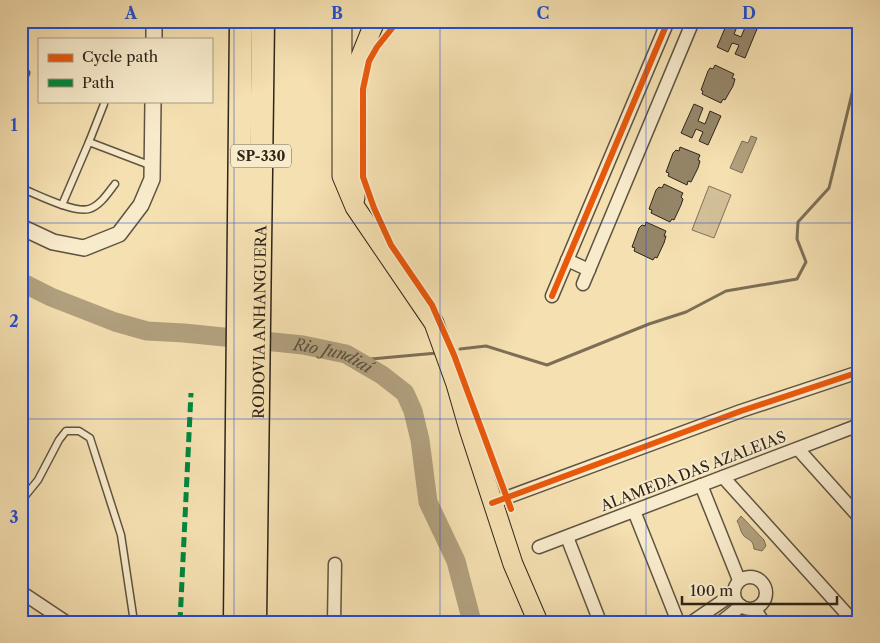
<svg xmlns="http://www.w3.org/2000/svg" width="880" height="643" font-family="'Libre Caslon Text',serif">
<style>
.green{fill:#d3c098;stroke:#80725a}
.water{fill:#b1a07e;stroke:#7c6f56}
.lines{fill:none;stroke-linecap:round;stroke-linejoin:round}
.stream{stroke:#7c6f56;stroke-width:3}
.river{stroke:#b1a07e;stroke-width:19}
.building{fill:#958669;stroke:#2d251b}
.service-casing{stroke:#5f5440;stroke-width:9}
.minor-casing{stroke:#5f5440;stroke-width:15}
.tertiary-casing{stroke:#5f5440;stroke-width:18}
.primary-casing{stroke:#2d251b;stroke-width:21}
.motorway-casing{stroke:#2d251b;stroke-width:25}
.service{stroke:#f8ebcc;stroke-width:6}
.minor{stroke:#f8ebcc;stroke-width:12}
.tertiary{stroke:#f8ebcc;stroke-width:15}
.primary{stroke:#f5e0b1;stroke-width:19}
.motorway{stroke:#f5e0b1;stroke-width:22}
.quiet{stroke:#00873e;stroke-width:5;stroke-dasharray:10 5;stroke-linecap:butt}
.cycleway-casing{stroke:#f8ebcc;stroke-width:9}
.cycleway{stroke:#e8590c;stroke-width:6}
.grid{fill:none;stroke:#1d4ed8;stroke-width:1;stroke-opacity:0.55}
.labels{text-anchor:middle;dominant-baseline:central;stroke-width:4;stroke-linejoin:round;paint-order:stroke}
.shield{fill:#f8ebcc;stroke:#6a6050;stroke-width:1}
.shield-label{font-size:14px;font-weight:bold;fill:#2d251b}
.street-label{font-size:15px;fill:#2d251b;stroke:#f8ebcc}
.water-label{font-size:16px;font-style:italic;fill:#5b503e;stroke:#f8ebcc}
.neatline{fill:none;stroke:#1d4ed8;stroke-width:2}
.grid-label{font-size:16px;text-anchor:middle;font-weight:bold;fill:#1d4ed8}
</style>
<rect width="100%" height="100%" fill="#f5e0b1"/>
<filter id="stains"><feTurbulence type="fractalNoise" baseFrequency=".004" numOctaves="4"/><feColorMatrix values="0 0 0 0 .2 0 0 0 0 .09 0 0 0 0 .02 0 0 0 .5 -.17"/></filter>
<radialGradient id="worn" r=".72"><stop offset=".6" stop-color="#630" stop-opacity="0"/><stop offset="1" stop-color="#630" stop-opacity=".3"/></radialGradient>
<path class="green" d="M709,186L731,195L714,238L692,230Z"/>
<g class="water">
<path d="M751,136L757,138L742,173L730,168L742,141L748,143Z"/>
<path d="M741,516L764,540L766,546L762,551L754,549C753,540 750,541 744,536C740,532 740,525 737,521Z"/>
</g>
<g class="lines">
<g class="stream">
<path d="M460,349L486,346L547,365L649,324L686,312L726,291L797,279L806,262L797,239L798,222L829,188L859,65"/>
<path d="M346,354L371,359L437,353"/>
</g>
<path class="river" id="s1" d="M21,282L51,297L115,322L147,331L184,333L303,345L346,354L382,375L405,393L413,411L420,440L428,502L456,561L472,622"/>
</g>
<g class="building">
<path d="M728,21L739,22L734,34L741,37L746,25L757,29L745,58L735,54L739,45L732,43L728,52L717,47Z"/>
<path d="M715,65L734,74L732,78L735,79L733,86L725,100L723,99L721,103L702,94L703,91L701,90L708,71L710,68L713,69Z"/>
<path d="M694,104L703,108L698,121L705,124L710,111L721,116L708,145L699,141L703,132L696,129L692,138L681,133Z"/>
<path d="M680,147L700,155L698,160L700,161L698,168L691,182L688,181L687,185L668,176L669,173L666,172L673,153L676,150L679,151Z"/>
<path d="M664,184L683,193L681,197L683,199L681,205L674,220L672,219L670,222L651,213L652,210L649,209L656,190L659,187L662,188Z"/>
<path d="M646,222L666,231L664,236H666L664,243L657,258L655,257L653,260L634,251L635,248L632,247L639,228L642,225L645,226Z"/>
</g>
<g class="lines">
<defs>
<g id="service">
<path d="M21,83L26,73"/>
<path d="M89,142L104,104"/>
<path d="M28,191C42,197 75,213 89,209C100,206 108,193 115,184"/>
<path d="M62,205L89,142L152,166"/>
<path d="M21,501L38,480L59,440L66,431H79L90,438L121,535L134,622"/>
</g>
<g id="minor">
<path d="M567,260L589,270"/>
<path d="M583,284L693,21"/>
<path d="M552,296L668,21"/>
<path d="M798,449L859,517"/>
<path d="M723,477L854,622"/>
<path d="M701,485L739,580"/>
<path d="M492,503L741,411L859,372"/>
<path d="M634,511L678,622"/>
<path d="M567,537L600,622"/>
<path d="M539,547L859,425"/>
<circle cx="750" cy="593" r="16"/>
<path d="M21,592L66,622"/>
<path d="M755,609L763,622"/>
<path d="M334,622L335,564"/>
<path d="M692,622L733,594"/>
<path d="M721,622L741,606"/>
</g>
<g id="tertiary">
<path d="M154,39V21"/>
<path d="M21,227L53,242L84,248L119,234L141,205L152,179L153,101"/>
</g>
<g id="primary">
<path d="M342,21V176L355,207L434,323L456,384L469,429L513,564L538,622"/>
<path d="M355,198L357,66L375,21"/>
</g>
<g id="motorway">
<path d="M235,622L241,21"/>
<path id="s2" d="M255,622L263,21"/>
</g>
</defs>
<use href="#service" class="service-casing"/>
<use href="#minor" class="minor-casing"/>
<use href="#tertiary" class="tertiary-casing"/>
<use href="#primary" class="primary-casing"/>
<use href="#motorway" class="motorway-casing"/>
<use href="#service" class="service"/>
<use href="#minor" class="minor"/>
<use href="#tertiary" class="tertiary"/>
<use href="#primary" class="primary"/>
<use href="#motorway" class="motorway"/>
<path class="quiet" d="M180,622L191,393"/>
<defs>
<g id="cycleway">
<path d="M402,21L393,27L377,47L369,61L363,89V177L374,208L391,245L432,305L454,355L511,509"/>
<path d="M552,296L668,21"/>
<path d="M492,503L741,411L859,372"/>
</g>
</defs>
<use href="#cycleway" class="cycleway-casing"/>
<use href="#cycleway" class="cycleway"/>
</g>
<path class="grid" d="M234,21V622M440,21V622M646,21V622M21,223H859M21,419H859"/>
<g class="labels">
<rect class="shield" x="231" y="144.5" width="60" height="23" rx="4"/>
<g class="shield-label">
<text x="261" y="156">SP-330</text>
</g>
<g class="street-label">
<text stroke="none"><textPath href="#s2" startOffset="300">RODOVIA ANHANGUERA</textPath></text>
<text transform="translate(693 471) rotate(-21)">ALAMEDA DAS AZALEIAS</text>
</g>
<g class="water-label">
<text stroke="none"><textPath href="#s1" startOffset="324">Rio Jundiaí</textPath></text>
</g>
</g>
<rect width="880" height="643" fill="none" stroke="#f5e0b1" stroke-width="55"/>
<rect x="38" y="38" width="175" height="65" fill="#f8ebcc" stroke="#a79c85"/>
<rect x="48" y="54" width="25" height="8" fill="#e8590c" stroke="#a79c85"/>
<text x="82" y="62" font-size="15" fill="#2d251b">Cycle path</text>
<rect x="48" y="79" width="25" height="8" fill="#00873e" stroke="#a79c85"/>
<text x="82" y="88" font-size="15" fill="#2d251b">Path</text>
<path d="M682 596v8h155v-8" fill="none" stroke="#2d251b" stroke-width="2.5"/>
<text x="690" y="596" font-size="15" fill="#2d251b" stroke="#f8ebcc" stroke-width="4" paint-order="stroke">100 m</text>
<rect x="28" y="28" width="824" height="588" class="neatline"/>
<g class="grid-label">
<text x="131" y="19">A</text>
<text x="337" y="19">B</text>
<text x="543" y="19">C</text>
<text x="749" y="19">D</text>
<text x="14" y="131">1</text>
<text x="14" y="327">2</text>
<text x="14" y="523">3</text>
</g>
<rect width="100%" height="100%" filter="url(#stains)"/>
<rect width="100%" height="100%" fill="url(#worn)"/>
</svg>
